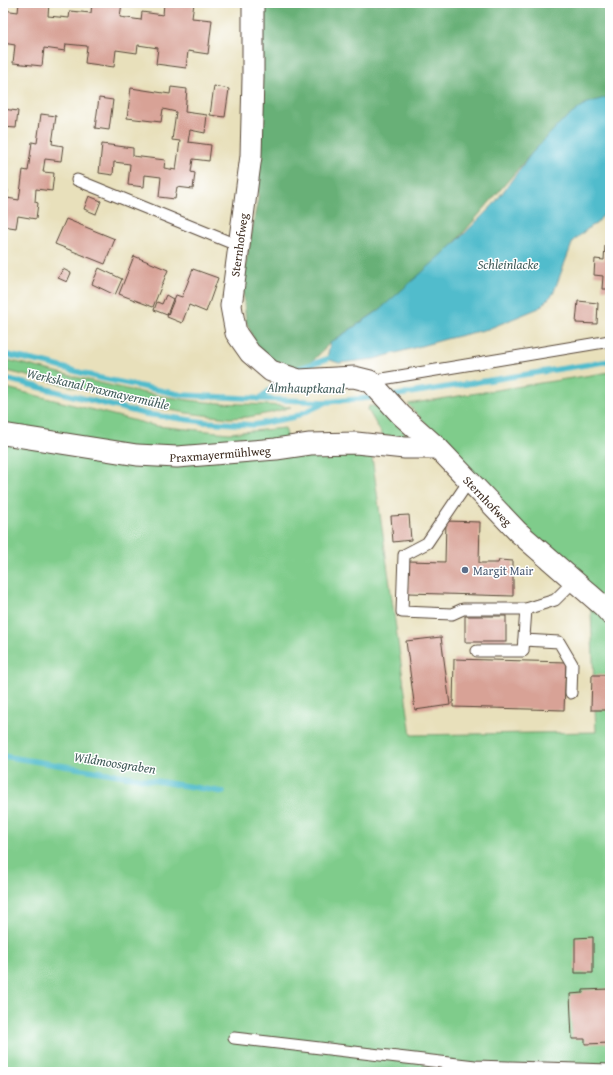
<svg xmlns="http://www.w3.org/2000/svg" width="613" height="1075" font-family="'Gentium Book Plus',serif">
<style>
.green{fill:#7fcc8b;stroke:#5d7b54}
.forest{fill:#67b077;stroke:#516d4a}
.water{fill:#51bccc;stroke:#467375}
.lines{fill:none;stroke-linecap:round;stroke-linejoin:round}
.stream{stroke:#51bccc;stroke-width:5.5}
.building{fill:#d8a296}
.service-casing{stroke:#554536;stroke-width:13}
.minor-casing{stroke:#554536;stroke-width:23}
.service{stroke:#fff;stroke-width:11}
.minor{stroke:#fff;stroke-width:21}
.service-dot{fill:#5c6f8a;stroke:#fff;stroke-width:1.5}
.labels{text-anchor:middle;dominant-baseline:central;stroke-width:3;stroke-linejoin:round;paint-order:stroke}
.street-label{font-size:12px;fill:#3b2a1e;stroke:#fff}
.service-label{font-size:12px;fill:#4e5e75;stroke:#fff;text-anchor:start}
.water-label{font-size:13px;font-style:italic;fill:#435d5b;stroke:#fff}
</style>
<rect width="100%" height="100%" fill="#fff"/>
<filter id="ink" filterUnits="userSpaceOnUse"><feTurbulence type="fractalNoise" baseFrequency=".025" numOctaves="2"/><feDisplacementMap in="SourceGraphic" scale="8" xChannelSelector="R" yChannelSelector="G"/><feConvolveMatrix kernelMatrix="1 2 1 2 8 2 1 2 1" color-interpolation-filters="sRGB"/></filter>
<filter id="wash" filterUnits="userSpaceOnUse"><feTurbulence type="fractalNoise" baseFrequency=".012" numOctaves="4" result="noise"/><feDisplacementMap in="SourceGraphic" scale="16" xChannelSelector="R" yChannelSelector="G"/><feGaussianBlur stdDeviation="0.9" result="paint"/><feColorMatrix in="noise" values="0 0 0 0 0 0 0 0 0 0 0 0 0 0 0 0 0 1.4 0 .05"/><feComposite in="paint" operator="in"/></filter>
<g filter="url(#wash)">
<rect width="100%" height="100%" fill="#e8e0bb"/>
<g class="green">
<path d="M3,359C64,373 125,392 188,400C222,405 257,403 291,407L270,413L248,417L229,418L187,413L152,407L114,397L3,370Z"/>
<path d="M610,372V1072H455L451,1070L449,1072H3V387L156,426L229,433L285,428L291,449L371,450L411,735L596,732L590,587L506,511L408,404Z"/>
<path d="M369,406H380L410,438L383,436L368,410Z"/>
</g>
<path class="forest" d="M263,3H610V104H585L531,154L452,246L409,290L330,343L304,370L271,366L256,345L246,321L242,284L258,198Z"/>
<path class="water" d="M610,96V207L596,224L591,226L573,241L553,294L539,308L488,329L446,339L374,359L339,363L327,359L330,343L378,311L452,246L494,204L531,154L561,122L585,104Z"/>
<g class="lines">
<g class="stream">
<path d="M3,354L46,363L100,378L183,395L327,402L378,397"/>
<path d="M294,370L327,359"/>
<path d="M3,378L145,414L205,422L254,425L294,417L325,403"/>
<path d="M391,396L610,361"/>
<path d="M259,399L276,385"/>
<path d="M3,756L223,792"/>
</g>
</g>
<g id="blocks">
<g class="building">
<path d="M19,3H49L48,16L69,18L70,11L91,13L92,3H122L120,17L141,20L142,12L163,15L164,3H194L192,18L212,20L208,54L188,51L186,68L156,64L158,48L138,45L137,53L116,50L114,67L85,63L87,46L66,44L65,51L44,48L42,66L13,63L15,45L3,43V10L18,12Z"/>
<path d="M214,86L229,89L225,117L210,115Z"/>
<path d="M171,87L187,89L185,112L207,115L205,133L190,130L188,142L211,145L209,161L193,159L191,172L195,173L193,189L177,187L175,199L159,197L161,177L145,175L144,187L128,185L130,164L114,162L113,175L99,173L102,144L133,148V156L165,160L164,168L176,170L180,141L172,140L176,112L163,109L161,122L127,118L131,88L170,94Z"/>
<path d="M99,98L113,100L109,130L95,128Z"/>
<path d="M3,109L18,111L16,128L3,127Z"/>
<path d="M41,114L56,116L52,144L63,146L61,161L45,159L43,172L54,173L52,191L36,189L35,202L38,203L36,219L18,216L16,228L3,226L5,206H3V189L8,190L7,198L19,200L23,170L28,171L32,142L37,143Z"/>
<path d="M89,196L101,201L96,214L84,209Z"/>
<path d="M66,219L115,239L105,264L55,244Z"/>
<path d="M605,245H610V289H602L603,276L594,275L595,259L604,260Z"/>
<path d="M134,256L168,270L153,307L119,294Z"/>
<path d="M99,268L122,279L115,295L92,284Z"/>
<path d="M63,269L71,273L67,282L58,278Z"/>
<path d="M193,269L218,278L206,312L189,305L182,323L167,317L176,295L182,297Z"/>
<path d="M166,295L173,299L167,315L154,310L157,302L162,304Z"/>
<path d="M578,301L598,303L597,324L576,323Z"/>
<path d="M409,515L411,540L393,542L391,516Z"/>
<path d="M446,521L480,522L479,563H498L499,560L513,561V596L408,593V561L445,562Z"/>
<rect x="465" y="616" width="41" height="26"/>
<path d="M441,637L450,705L415,710L406,641Z"/>
<path d="M454,659L566,662L564,710L453,707Z"/>
<path d="M592,675H610V719H609V710H591Z"/>
<path d="M593,937V973H575V938Z"/>
<path d="M609,989L610,1043L585,1044V1039H572L570,994L583,993V990Z"/>
</g>
</g>
</g>
<g filter="url(#ink)">
<use href="#blocks" fill-opacity="0" stroke="#554536" stroke-width="1"/>
<g class="lines">
<defs>
<g id="service">
<path d="M77,180L239,246"/>
<path d="M370,381L610,341"/>
<path d="M469,481L427,543L404,555L402,612L452,614L463,609H526L555,600L574,581"/>
<path d="M524,640L559,642L572,664L571,693"/>
<path d="M477,651H523L526,609"/>
<path d="M234,1038L475,1066L610,1070"/>
</g>
<g id="minor">
<path id="s1" d="M253,3V78L251,156L231,306L236,333L250,353L271,371L299,380L354,377L370,381L401,415L438,448L518,532L603,606L610,614"/>
<path id="s2" d="M3,434L137,455L177,457L276,449L310,444L356,443L405,448H438"/>
</g>
</defs>
<use href="#service" class="service-casing"/>
<use href="#minor" class="minor-casing"/>
<use href="#service" class="service"/>
<use href="#minor" class="minor"/>
</g>
</g>
<circle class="service-dot" cx="465" cy="570" r="4"/>
<g class="labels">
<g class="street-label">
<text transform="translate(239 245) rotate(-82)">Sternhofweg</text>
<text stroke="none"><textPath href="#s2" startOffset="219">Praxmayermühlweg</textPath></text>
<text stroke="none"><textPath href="#s1" startOffset="653">Sternhofweg</textPath></text>
</g>
<g class="service-label">
<text x="473" y="570">Margit Mair</text>
</g>
<g class="water-label">
<text x="508" y="264">Schleinlacke</text>
<text transform="translate(306 388) rotate(1)">Almhauptkanal</text>
<text transform="translate(98 389) rotate(13)">Werkskanal Praxmayermühle</text>
<text transform="translate(115 763) rotate(9)">Wildmoosgraben</text>
</g>
</g>
<rect width="613" height="1075" fill="none" stroke="#fff" stroke-width="16"/>
</svg>
